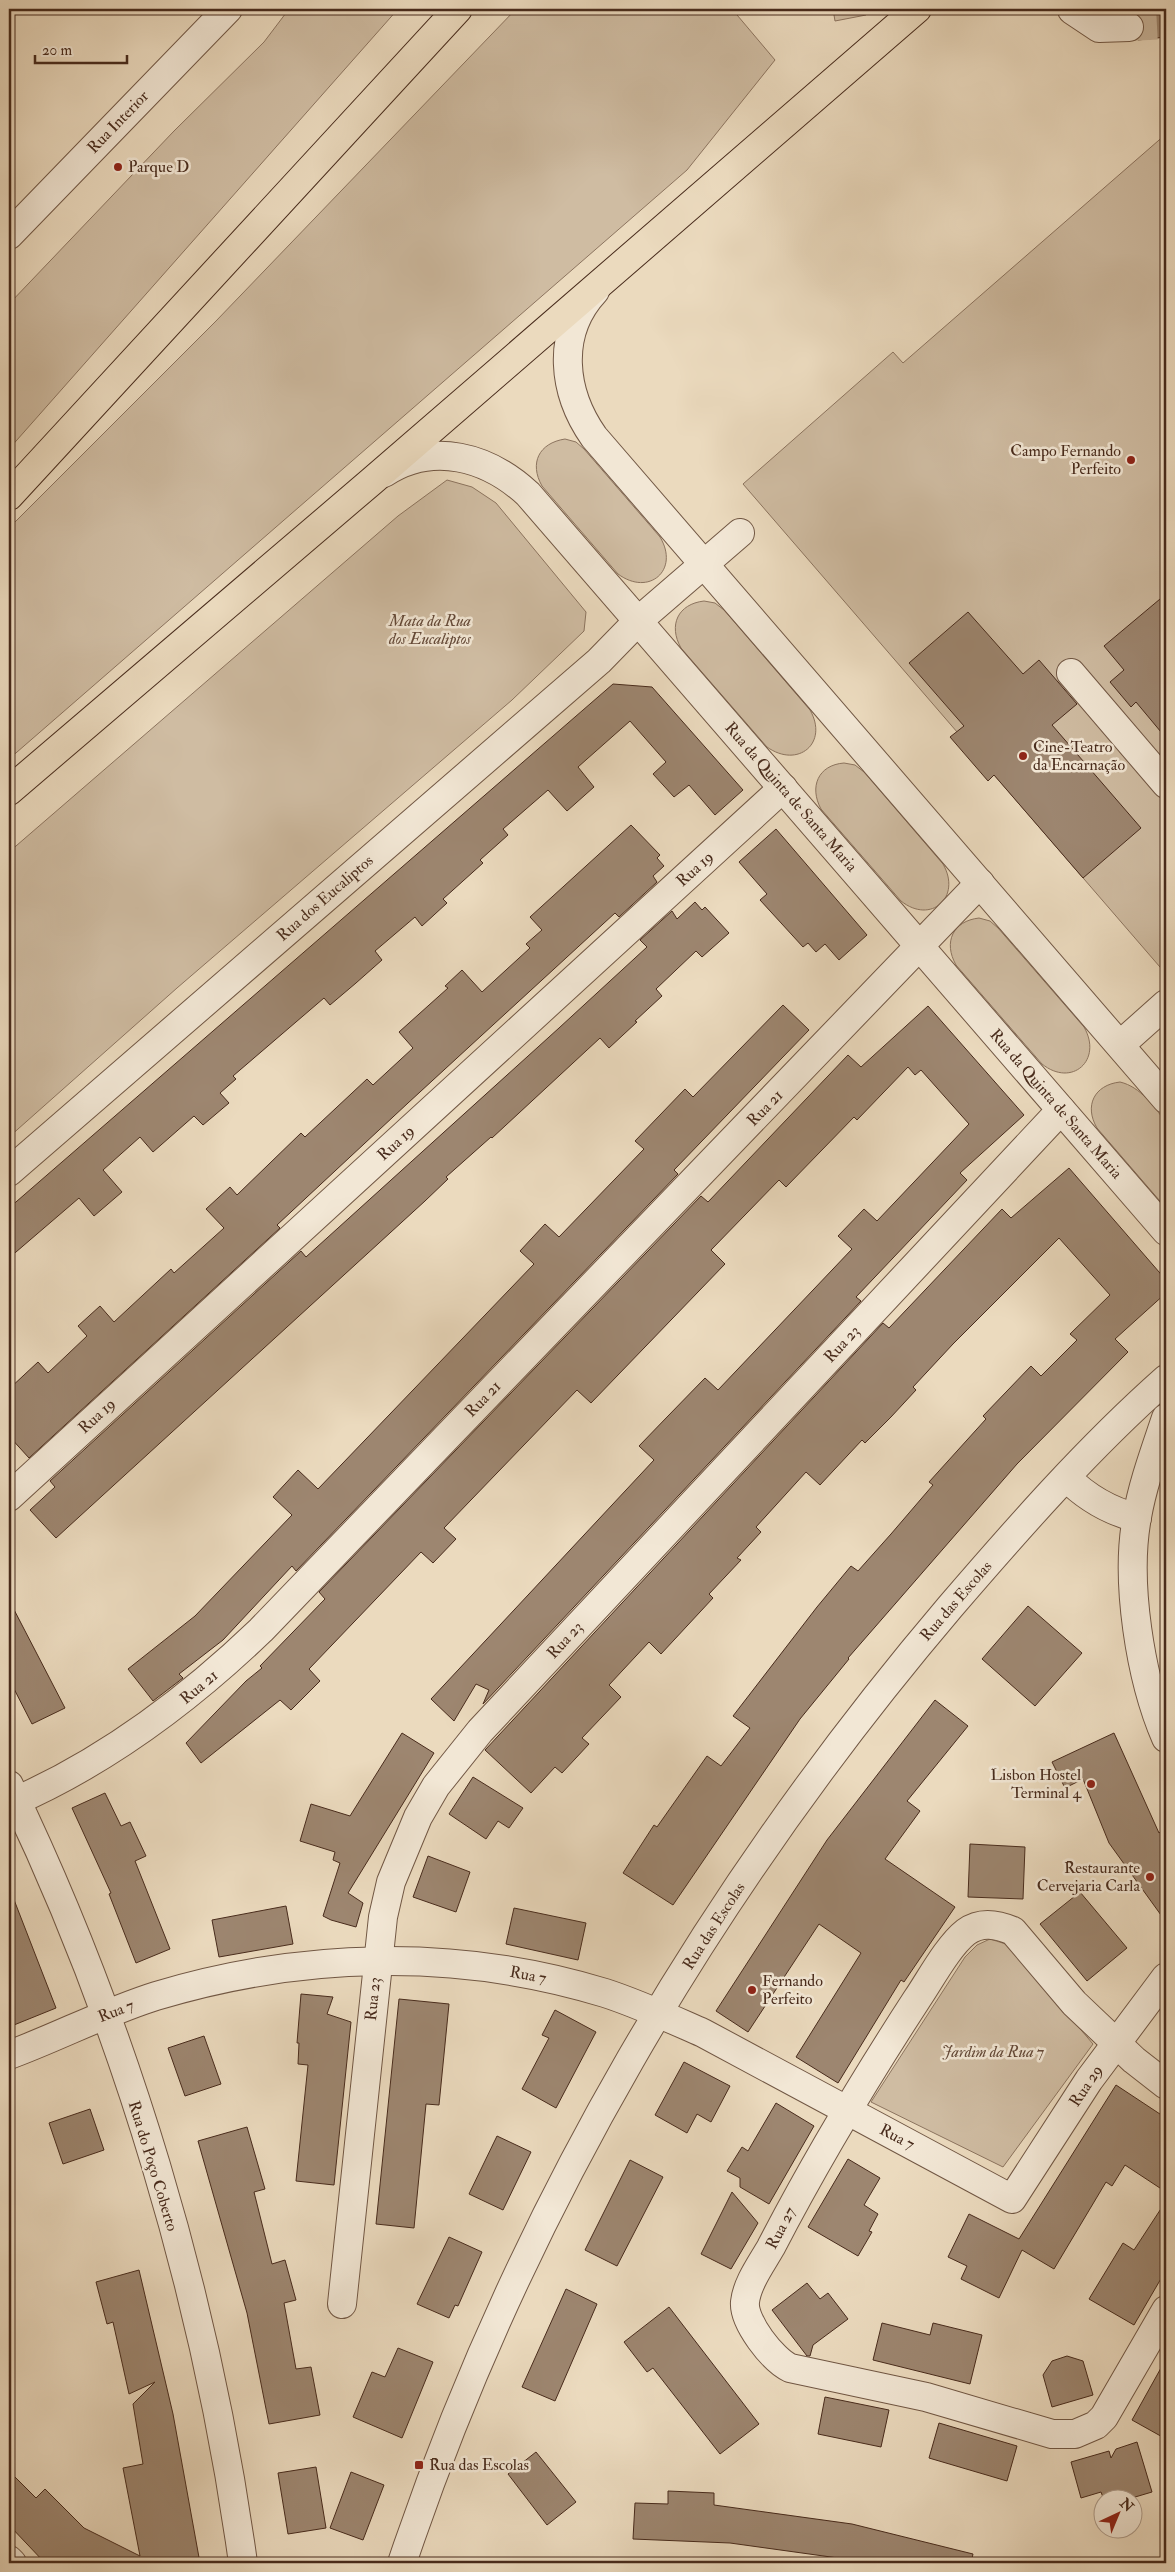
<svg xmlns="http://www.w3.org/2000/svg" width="1175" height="2572" font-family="'IM FELL Double Pica',serif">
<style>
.green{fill:#cfbca2;stroke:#8c745f}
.building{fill:#9d8670;stroke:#482b1c}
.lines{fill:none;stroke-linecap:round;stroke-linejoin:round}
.minor-tunnel{stroke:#cab79e;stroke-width:28;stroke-dasharray:28 14;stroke-linecap:butt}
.minor-casing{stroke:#715744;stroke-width:30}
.highway-casing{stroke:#482b1c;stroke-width:30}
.minor{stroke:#f2e7d5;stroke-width:28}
.highway{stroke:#ebdabe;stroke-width:28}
.poi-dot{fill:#8f2418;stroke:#f2e7d5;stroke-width:2}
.labels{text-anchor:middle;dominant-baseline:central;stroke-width:5;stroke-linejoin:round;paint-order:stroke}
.street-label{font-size:16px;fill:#482b1c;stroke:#f2e7d5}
.poi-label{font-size:16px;fill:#482b1c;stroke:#f2e7d5;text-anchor:start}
.park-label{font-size:16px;font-style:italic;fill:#634837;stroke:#f2e7d5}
</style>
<rect width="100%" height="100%" fill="#ebdabe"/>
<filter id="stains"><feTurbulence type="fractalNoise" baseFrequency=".004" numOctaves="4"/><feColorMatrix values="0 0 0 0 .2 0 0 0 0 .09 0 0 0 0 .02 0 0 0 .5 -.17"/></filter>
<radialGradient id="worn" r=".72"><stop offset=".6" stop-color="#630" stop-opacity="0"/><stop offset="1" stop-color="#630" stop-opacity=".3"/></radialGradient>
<g class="green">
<path d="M289,9H398L9,449V304L174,131L264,42Z"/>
<path d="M516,9H732L775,60L687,170L9,759V528L216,321Z"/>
<path d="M833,9H871L866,15L835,21Z"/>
<path d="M1166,134V974L743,484L893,352L903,363Z"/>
<path d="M565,439L576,442L584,449L660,537C680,570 649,597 618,574L542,486C529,463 539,443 565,439Z"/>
<path d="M447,480L472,487L496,503L586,612L584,631L512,700L177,988L9,1137V852L398,516Z"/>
<path d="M704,601L715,603L724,610L810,710C829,743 798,769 767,747L681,648C668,625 678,604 704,601Z"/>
<path d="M844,763L855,765L864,772L943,864C962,897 931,925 901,901L821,809C809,787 818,765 844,763Z"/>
<path d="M979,918L990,921L998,928L1084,1027C1103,1060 1072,1088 1042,1064L956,965C943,942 953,921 979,918Z"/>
<path d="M1120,1082C1141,1087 1153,1106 1166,1122V1208L1097,1128C1084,1106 1094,1085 1120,1082Z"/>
<path d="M990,1939L1009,1945L1093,2044L1003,2167L871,2102L965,1957L977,1945Z"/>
</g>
<g class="building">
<path d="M1166,11V37L1138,40L1143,34L1145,26L1142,19L1137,14Z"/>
<path d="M1166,594V738L1136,702L1131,707L1110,682L1124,670L1104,646Z"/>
<path d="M968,612L1023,674L1039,660L1077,704L1052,725L1141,828L1083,878L994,775L988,781L950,737L964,726L909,663Z"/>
<path d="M613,684L652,687L743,790L715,815L689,785L674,797L653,774L666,762L630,721L578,767L594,787L567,811L548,790L503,829L508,835L480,860L483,863L443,899L447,903L422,926L415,917L375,951L382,960L356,983L330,1005L324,998L233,1076L236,1079L220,1093L229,1103L203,1125L194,1116L153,1152L140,1137L103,1170L122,1192L94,1216L79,1198L9,1258V1208Z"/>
<path d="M631,825L660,855L657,858L664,866L653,876L657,882L619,917L615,913L408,1103L277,1225L280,1228L29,1458L9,1436V1389L38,1362L48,1373L87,1336L78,1326L100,1306L114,1322L171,1269L174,1273L224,1228L206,1209L230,1187L237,1195L301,1133L305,1137L367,1079L373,1085L413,1048L399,1032L448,988L445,986L462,970L482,992L530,948L526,944L542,930L530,917Z"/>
<path d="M776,829L867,935L839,960L825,944L816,952L808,943L803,947L760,900L767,894L739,862Z"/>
<path d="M695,902L702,910L705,907L729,933L702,957L696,951L656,989L662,996L635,1021L637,1022L609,1048L600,1038L492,1138L491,1137L446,1177L448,1179L425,1201L56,1538L30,1510L55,1487L50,1481L301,1251L306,1257L559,1028L647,947L640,940L672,911L677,919Z"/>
<path d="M783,1005L809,1030L674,1170L678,1174L296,1571L292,1566L223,1640L179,1674L183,1678L153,1701L128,1669L195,1616L292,1515L273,1497L298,1470L318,1489L534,1264L520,1251L545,1224L559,1237L644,1149L635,1141L685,1089L693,1097Z"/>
<path d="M928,1006L1024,1115L960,1173L967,1180L856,1297L861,1301L483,1704L489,1690L476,1684L454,1721L431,1699L654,1460L639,1446L668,1416L705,1378L718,1390L852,1249L838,1236L864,1209L877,1221L969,1124L921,1070L915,1075L908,1067L857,1120L854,1117L786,1187L779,1180L711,1250L725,1264L591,1403L577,1390L444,1528L456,1539L433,1563L421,1552L309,1669L320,1681L291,1710L280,1700L201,1763L186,1743L246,1681L262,1668L260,1666L325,1599L319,1592L701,1196L708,1202L848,1055L861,1067Z"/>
<path d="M1069,1168L1166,1280V1293L1115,1339L1128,1352L1017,1464L848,1658L849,1659L800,1719L673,1905L623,1873L654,1825L657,1827L707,1756L721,1766L750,1728L733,1716L817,1607L851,1566L858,1571L891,1534L933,1485L929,1482L986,1419L983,1416L1031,1366L1041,1376L1077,1340L1070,1334L1110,1295L1059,1238L953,1344L913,1387L916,1390L891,1417L865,1443L862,1440L820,1485L806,1472L756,1527L761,1532L737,1558L741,1560L709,1594L713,1598L661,1654L649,1642L609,1685L621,1697L582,1738L589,1744L562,1773L555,1767L531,1793L485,1750L883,1323L889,1328L1002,1209L1011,1218Z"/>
<path d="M9,1600L65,1708L32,1724L9,1679Z"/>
<path d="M1028,1606L1082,1653L1035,1706L982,1659Z"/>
<path d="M935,1700L968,1726L907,1801L920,1811L885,1859L955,1907L904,1982L901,1980L838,2083L796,2057L861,1953L819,1924L748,2032L716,2011L827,1840Z"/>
<path d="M402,1733L434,1753L348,1893L363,1903L356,1927L331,1920L323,1916L340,1863L333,1860L335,1852L300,1841L311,1804L350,1816Z"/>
<path d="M1114,1733L1159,1833L1166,1827V1922L1109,1843L1083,1779L1065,1788L1052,1762Z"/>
<path d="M473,1777L523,1808L509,1828L498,1821L486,1839L449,1814Z"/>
<path d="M105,1793L121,1826L130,1822L146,1856L135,1861L170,1949L136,1963L109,1894L111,1893L72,1808Z"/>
<path d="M970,1844L1025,1847L1023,1899L968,1897Z"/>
<path d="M428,1856L470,1872L456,1912L413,1897Z"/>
<path d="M11,1892L56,2008L9,2027V1893Z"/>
<path d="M1080,1892L1127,1948L1087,1981L1040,1924Z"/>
<path d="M286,1906L293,1944L219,1957L212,1920Z"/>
<path d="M514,1908L586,1923L578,1960L506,1944Z"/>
<path d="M301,1994L333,1997L327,2014L351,2022L334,2185L296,2181L308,2065L298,2064L299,2043H297Z"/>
<path d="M399,1999L449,2004L439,2105L426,2104L414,2228L376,2224Z"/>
<path d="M555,2010L596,2032L556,2108L522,2089L549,2038L542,2035Z"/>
<path d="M204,2036L221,2084L185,2096L168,2048Z"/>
<path d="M684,2062L730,2086L711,2122L697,2114L687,2133L655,2115Z"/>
<path d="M1116,2085L1166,2118V2192L1125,2165L1112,2186L1106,2182L1054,2269L1022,2250L999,2298L961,2279L967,2266L948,2257L969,2214L1019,2239Z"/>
<path d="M776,2103L814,2126L769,2204L740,2187V2178L727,2171L742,2147L748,2151Z"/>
<path d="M90,2109L104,2150L63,2164L49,2123Z"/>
<path d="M247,2127L265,2189L254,2192L272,2264L285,2260L296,2300L284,2303L296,2369L311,2367L320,2415L269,2424L247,2313L198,2141Z"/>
<path d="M497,2136L531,2152L503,2210L469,2194Z"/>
<path d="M848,2159L880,2178L864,2205L878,2214L869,2231L872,2232L858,2256L808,2227Z"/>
<path d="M630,2160L663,2177L617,2266L585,2250Z"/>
<path d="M732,2192L758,2223L731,2269L701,2254Z"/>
<path d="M1166,2201V2270L1134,2325L1089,2299L1123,2243L1134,2250Z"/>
<path d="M449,2237L482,2252L458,2306L455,2305L449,2318L417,2304Z"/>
<path d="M139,2270L173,2414L200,2563H45L9,2525V2471L36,2498L45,2489L84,2528L140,2556L123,2468L143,2464L133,2404L155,2382L129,2394L113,2322L107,2324L96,2282Z"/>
<path d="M807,2283L820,2299L828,2293L848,2319L813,2345L810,2356H807L772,2310Z"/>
<path d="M566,2289L597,2304L555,2401L522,2387Z"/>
<path d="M669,2307L759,2424L720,2454L653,2368L647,2372L624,2342Z"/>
<path d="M882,2323L930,2335L933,2323L982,2335L970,2384L873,2360Z"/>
<path d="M398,2348L433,2362L402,2438L353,2417L372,2372L385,2377Z"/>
<path d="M1067,2356L1083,2361L1093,2395L1052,2407L1043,2375L1052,2361Z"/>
<path d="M1166,2359V2439L1132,2420Z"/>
<path d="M825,2397L889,2410L881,2447L818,2434Z"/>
<path d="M939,2423L1017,2446L1007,2481L929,2458Z"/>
<path d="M1137,2442L1152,2492L1125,2500H1104L1101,2492L1081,2498L1071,2462L1109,2451L1111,2458L1116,2449Z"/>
<path d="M536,2452L576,2502L547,2525L508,2474Z"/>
<path d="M316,2467L326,2528L288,2534L278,2473Z"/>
<path d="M351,2472L384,2485L363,2540L330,2528Z"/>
<path d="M668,2491L714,2493V2505L852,2524L973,2554L971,2563H857L838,2558L730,2543L633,2539L635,2503L668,2504Z"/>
</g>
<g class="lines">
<path class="minor-tunnel" d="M1129,27L1166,25"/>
<defs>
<g id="minor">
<path d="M1074,9L1072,10L1099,28L1129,27"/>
<path d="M9,235L228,9"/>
<path d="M595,291C555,334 563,393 594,437L1166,1099"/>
<path d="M384,473C433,441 488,457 528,494L1166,1231"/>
<path d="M1071,673L1166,784"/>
<path d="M1120,1045L1166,1004"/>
<path d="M9,1172L599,661L638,621L740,533"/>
<path d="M1166,1418C1155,1451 1143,1483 1137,1517C1125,1581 1140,1678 1166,1738"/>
<path d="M1067,1478C1086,1497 1110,1511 1137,1518"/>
<path d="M9,1497L783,788"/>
<path d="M9,1785C125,2025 207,2300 243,2563"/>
<path d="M9,1804C104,1763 186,1702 261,1630L980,883"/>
<path d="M9,2055C58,2037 105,2012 156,1996C302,1952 458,1948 605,1993C639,2004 671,2019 703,2033L1012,2199L1089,2080L1166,1977"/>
<path d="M1166,2085L1134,2060L1074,2003L1013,1931C997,1924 981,1921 966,1932C948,1946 930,1980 917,1999C865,2079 815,2162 771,2247C762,2263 747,2283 745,2302C743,2322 773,2360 790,2368L926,2397L1052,2434H1075L1096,2425L1104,2417L1166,2310"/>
<path d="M342,2304L383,1917L391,1882L418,1817L436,1786L480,1731L1061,1110"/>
<path d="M9,2560L12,2563"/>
<path d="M402,2563C519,2214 712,1887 950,1607C1018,1528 1088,1448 1166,1379"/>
</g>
<g id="highway">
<path d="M9,496L458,9"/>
<path d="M9,791L372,481L917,9"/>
</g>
</defs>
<use href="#minor" class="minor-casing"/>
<use href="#highway" class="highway-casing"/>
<use href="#minor" class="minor"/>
<use href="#highway" class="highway"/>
</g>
<g class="poi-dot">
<circle cx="118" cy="167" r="5"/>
<circle cx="1131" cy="460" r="5"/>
<circle cx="1023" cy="756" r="5"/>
<circle cx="1091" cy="1784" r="5"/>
<circle cx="1150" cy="1877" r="5"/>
<circle cx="752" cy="1990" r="5"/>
<rect x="414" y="2460" width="10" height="10" rx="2.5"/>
</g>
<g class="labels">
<g class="street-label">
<text transform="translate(118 122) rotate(-46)">Rua Interior</text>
<text transform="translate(791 797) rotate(49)">Rua da Quinta de Santa Maria</text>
<text transform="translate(695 869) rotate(-42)">Rua 19</text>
<text transform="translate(325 898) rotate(-41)">Rua dos Eucaliptos</text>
<text transform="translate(1056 1104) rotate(49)">Rua da Quinta de Santa Maria</text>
<text transform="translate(765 1108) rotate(-46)">Rua 21</text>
<text transform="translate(396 1143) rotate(-42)">Rua 19</text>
<text transform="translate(842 1344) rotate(-47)">Rua 23</text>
<text transform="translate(483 1399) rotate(-46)">Rua 21</text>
<text transform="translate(97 1416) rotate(-42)">Rua 19</text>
<text transform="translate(956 1601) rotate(-49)">Rua das Escolas</text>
<text transform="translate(565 1640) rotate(-47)">Rua 23</text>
<text transform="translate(199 1687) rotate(-40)">Rua 21</text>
<text transform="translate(714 1926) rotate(-57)">Rua das Escolas</text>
<text transform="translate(528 1975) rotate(11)">Rua 7</text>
<text transform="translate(373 1999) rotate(-84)">Rua 23</text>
<text transform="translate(116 2011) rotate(-21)">Rua 7</text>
<text transform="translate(1086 2086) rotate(-56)">Rua 29</text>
<text transform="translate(897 2137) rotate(28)">Rua 7</text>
<text transform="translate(153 2166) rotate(73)">Rua do Poço Coberto</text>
<text transform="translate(781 2228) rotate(-62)">Rua 27</text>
</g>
<g class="poi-label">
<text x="128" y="167">Parque D</text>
<text x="1121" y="451" text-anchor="end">Campo Fernando<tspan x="1121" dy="18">Perfeito</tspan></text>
<text x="1033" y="747">Cine-Teatro<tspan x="1033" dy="18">da Encarnação</tspan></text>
<text x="1081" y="1775" text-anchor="end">Lisbon Hostel<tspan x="1081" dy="18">Terminal 4</tspan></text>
<text x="1140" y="1868" text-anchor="end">Restaurante<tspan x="1140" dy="18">Cervejaria Carla</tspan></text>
<text x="762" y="1981">Fernando<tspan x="762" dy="18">Perfeito</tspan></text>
<text x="429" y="2465">Rua das Escolas</text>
</g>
<g class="park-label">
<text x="430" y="621">Mata da Rua<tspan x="430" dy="18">dos Eucaliptos</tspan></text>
<text x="993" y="2052">Jardim da Rua 7</text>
</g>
</g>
<rect width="1175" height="2572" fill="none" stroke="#ebdabe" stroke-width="30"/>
<rect x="10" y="10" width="1155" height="2552" fill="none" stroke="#482b1c" stroke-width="2.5"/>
<rect x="15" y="15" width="1145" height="2542" fill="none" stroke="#482b1c"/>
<g transform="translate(1118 2514) rotate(44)"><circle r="24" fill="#f2e7d5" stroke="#ae9c8b"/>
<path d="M0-4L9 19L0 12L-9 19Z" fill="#8f2418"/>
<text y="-8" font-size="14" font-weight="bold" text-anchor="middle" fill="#482b1c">N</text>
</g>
<path d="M35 55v8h92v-8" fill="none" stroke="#482b1c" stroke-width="2.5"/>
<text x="42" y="55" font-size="15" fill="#482b1c" stroke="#f2e7d5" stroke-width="4" paint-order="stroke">20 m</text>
<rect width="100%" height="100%" filter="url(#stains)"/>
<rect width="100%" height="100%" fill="url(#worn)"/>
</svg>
